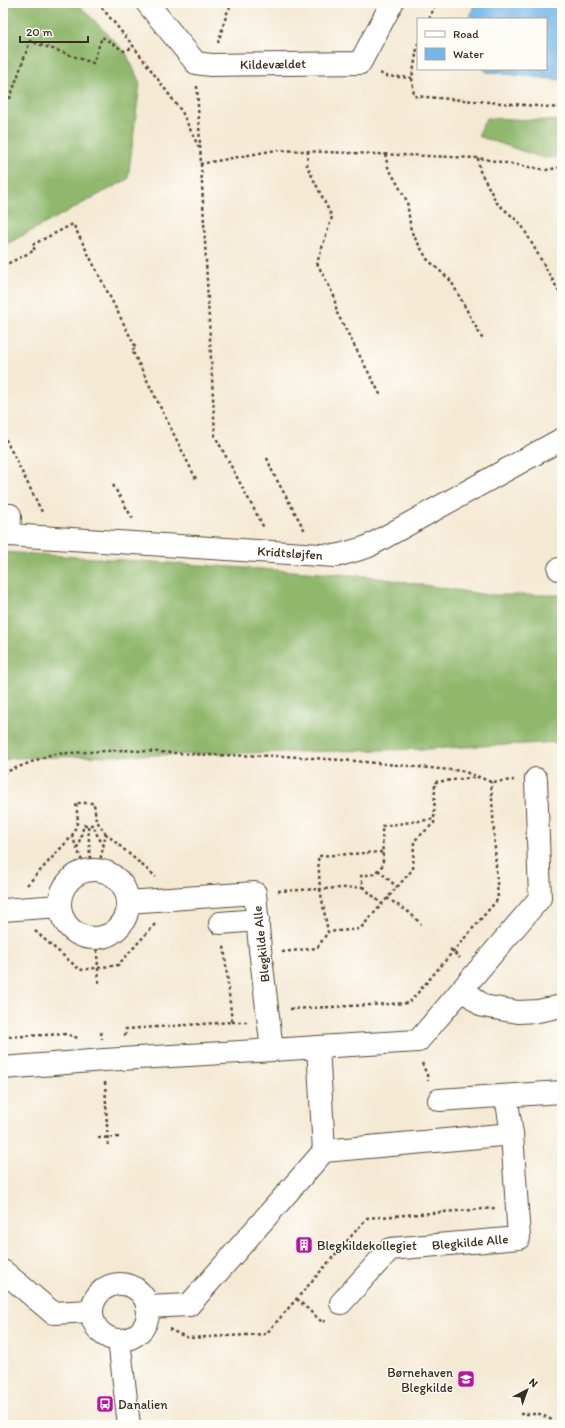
<svg xmlns="http://www.w3.org/2000/svg" width="565" height="1428" font-family="Itim,sans-serif">
<style>
.forest{fill:#90b86d;stroke:#667146}
.water{fill:#74b8ea;stroke:#587184}
.lines{fill:none;stroke-linecap:round;stroke-linejoin:round}
.minor-casing{stroke:#574739;stroke-width:24}
.path{stroke:#574739;stroke-width:2.5;stroke-dasharray:3 3;stroke-linecap:butt}
.minor{stroke:#fff;stroke-width:22}
.labels{text-anchor:middle;dominant-baseline:central;stroke-width:3;stroke-linejoin:round;paint-order:stroke}
.street-label{font-size:13px;fill:#3b2a1e;stroke:#fdfcf7}
.poi-label{font-size:13px;fill:#3b2a1e;stroke:#fdfcf7;text-anchor:start}
</style>
<rect width="100%" height="100%" fill="#fdfcf7"/>
<filter id="ink" filterUnits="userSpaceOnUse"><feTurbulence type="fractalNoise" baseFrequency=".025" numOctaves="2"/><feDisplacementMap in="SourceGraphic" scale="8" xChannelSelector="R" yChannelSelector="G"/><feConvolveMatrix kernelMatrix="1 2 1 2 8 2 1 2 1" color-interpolation-filters="sRGB"/></filter>
<filter id="wash" filterUnits="userSpaceOnUse"><feTurbulence type="fractalNoise" baseFrequency=".012" numOctaves="4" result="noise"/><feDisplacementMap in="SourceGraphic" scale="16" xChannelSelector="R" yChannelSelector="G"/><feGaussianBlur stdDeviation="0.9" result="paint"/><feColorMatrix in="noise" values="0 0 0 0 0 0 0 0 0 0 0 0 0 0 0 0 0 1.4 0 .05"/><feComposite in="paint" operator="in"/></filter>
<g filter="url(#wash)">
<rect width="100%" height="100%" fill="#f4e9d3"/>
<g class="forest">
<path d="M3,3H77L126,53L140,83L128,179L3,246Z"/>
<path d="M486,118L562,121V157L543,158L478,136Z"/>
<path d="M3,552L366,576L488,595H562V742L426,749L12,758L3,761Z"/>
</g>
<path class="water" d="M474,3H562V80L487,72L483,69H546V19H470Z"/>
</g>
<g filter="url(#ink)">
<g class="lines">
<defs>
<g id="minor">
<path d="M147,3L196,63L211,65L360,63L392,3"/>
<path d="M10,515L9,535L336,556L367,547L562,439"/>
<path d="M559,569H562"/>
<circle cx="94" cy="904" r="34"/>
<path d="M128,902L255,893L260,949L272,1050L318,1047"/>
<path d="M3,910L60,906"/>
<path d="M220,923L258,920"/>
<path d="M463,989L483,1006L518,1012L538,1011L562,1006"/>
<path d="M3,1068L104,1060L272,1050"/>
<path d="M506,1096L512,1134"/>
<path d="M439,1100L562,1092"/>
<path d="M324,1151L318,1047L418,1041L540,898L536,779"/>
<path d="M3,1271L53,1313L91,1311"/>
<circle cx="120" cy="1312" r="28"/>
<path d="M147,1307L189,1305L324,1151L512,1134L519,1238L390,1249L341,1303"/>
<path d="M119,1340L129,1425"/>
</g>
</defs>
<use href="#minor" class="minor-casing"/>
<g class="path">
<path d="M98,3L134,47L182,112L199,148"/>
<path d="M429,19L436,3"/>
<path d="M218,43L227,13L232,3"/>
<path d="M418,43L412,78L414,96L562,108"/>
<path d="M380,73L385,76L412,78"/>
<path d="M197,86L215,436L264,528"/>
<path d="M3,98H10L30,41L93,63L102,37L124,51L134,47"/>
<path d="M308,151L307,166L332,217L317,263L334,296L337,313L381,396"/>
<path d="M385,154L388,167L407,201L411,231L427,259L451,281L483,340"/>
<path d="M478,158L480,171L497,203L521,224L562,297"/>
<path d="M200,164L276,150L478,158L546,170L562,167"/>
<path d="M3,266L35,250L32,245L73,224L136,348L132,350L197,481"/>
<path d="M3,434L43,514"/>
<path d="M267,458L273,473L305,531"/>
<path d="M113,485L134,521"/>
<path d="M3,773L52,754L123,750L210,755L284,756L355,761L462,771L479,777"/>
<path d="M88,826L91,871"/>
<path d="M72,836L78,821L76,803H94L96,820L106,834"/>
<path d="M77,848L80,839L84,825H93L98,837L103,844"/>
<path d="M382,852L318,856L320,889L363,887L361,876L374,874L383,865L382,826L434,819"/>
<path d="M98,870L106,834L156,877"/>
<path d="M378,870L397,887"/>
<path d="M27,885L72,836L86,871"/>
<path d="M363,887L382,904"/>
<path d="M278,891L320,889L328,932L360,929L413,869L414,841L434,823L435,782L479,777L491,782L514,780"/>
<path d="M387,898L410,913L421,924"/>
<path d="M35,931L80,970L118,965L156,923"/>
<path d="M96,938L99,983"/>
<path d="M450,949L460,958"/>
<path d="M282,952L317,948L328,932"/>
<path d="M290,1009L409,1003L498,899L491,782"/>
<path d="M232,1022H247"/>
<path d="M101,1032L102,1039"/>
<path d="M125,1036L126,1029L232,1022L224,946H226"/>
<path d="M3,1037L66,1034L78,1038"/>
<path d="M422,1063L427,1075L428,1081"/>
<path d="M105,1082L108,1147"/>
<path d="M98,1138L120,1137"/>
<path d="M297,1299L323,1323L327,1318"/>
<path d="M169,1329L188,1338L266,1334L367,1218L496,1208"/>
<path d="M520,1414H540L562,1425"/>
</g>
<use href="#minor" class="minor"/>
</g>
</g>
<defs>
<symbol id="building-square" viewBox="-11 -11 22 22"><rect x="-9" y="-9" width="18" height="18" rx="4" fill="#b5179e" stroke="#fdfcf7"/><path d="M-4-6H4V6H1V3H-1V6H-4ZM-2.5-4.3h1.7v1.8h-1.7ZM.8-4.3h1.7v1.8H.8ZM-2.5-1h1.7V.8h-1.7ZM.8-1h1.7V.8H.8Z" fill="#fff"/></symbol>
<symbol id="school-square" viewBox="-11 -11 22 22"><rect x="-9" y="-9" width="18" height="18" rx="4" fill="#b5179e" stroke="#fdfcf7"/><path d="M0-5L7-2L0 1L-7-2ZM-4 1L0 2.5L4 1V4Q0 6-4 4Z" fill="#fff"/></symbol>
<symbol id="bus-square" viewBox="-11 -11 22 22"><rect x="-9" y="-9" width="18" height="18" rx="4" fill="#b5179e" stroke="#fdfcf7"/><path d="M-5-6H5V4H4V6H2V4H-2V6H-4V4H-5ZM-3.5-4V0h7V-4ZM-3.5 1.2v1.5H-2V1.2ZM2 1.2v1.5H3.5V1.2Z" fill="#fff"/></symbol>
</defs>
<g fill-rule="evenodd">
<use href="#building-square" x="294" y="1235" width="20" height="20"/>
<use href="#school-square" x="456" y="1369" width="20" height="20"/>
<use href="#bus-square" x="95" y="1394" width="20" height="20"/>
</g>
<g class="labels">
<g class="street-label">
<text transform="translate(273 64) rotate(-1)">Kildevældet</text>
<text transform="translate(290 553) rotate(4)">Kridtsløjfen</text>
<text transform="translate(261 944) rotate(-96)">Blegkilde Alle</text>
<text transform="translate(470 1242) rotate(-5)">Blegkilde Alle</text>
</g>
<g class="poi-label">
<text x="317" y="1245">Blegkildekollegiet</text>
<text x="453" y="1372" text-anchor="end">Børnehaven<tspan x="453" dy="15">Blegkilde</tspan></text>
<text x="118" y="1404">Danalien</text>
</g>
</g>
<rect width="565" height="1428" fill="none" stroke="#fdfcf7" stroke-width="16"/>
<rect x="417" y="18" width="130" height="52" fill="#fdfcf7" stroke="#afa8a0"/>
<rect x="425" y="31" width="20" height="6" fill="#ffffff" stroke="#afa8a0"/>
<text x="453" y="38" font-size="12" fill="#3b2a1e">Road</text>
<rect x="425" y="48" width="20" height="12" fill="#74b8ea" stroke="#afa8a0"/>
<text x="453" y="58" font-size="12" fill="#3b2a1e">Water</text>
<g transform="translate(527 1390) rotate(41)" stroke="#fdfcf7" stroke-width="3" paint-order="stroke">
<path d="M0-3L7 15L0 10L-7 15Z" fill="#3b2a1e"/>
<text y="-6" font-size="11" font-weight="bold" text-anchor="middle" fill="#3b2a1e">N</text>
</g>
<path d="M20 36v6h68v-6" fill="none" stroke="#3b2a1e" stroke-width="2"/>
<text x="26" y="36" font-size="12" fill="#3b2a1e" stroke="#fdfcf7" stroke-width="3" paint-order="stroke">20 m</text>
</svg>
